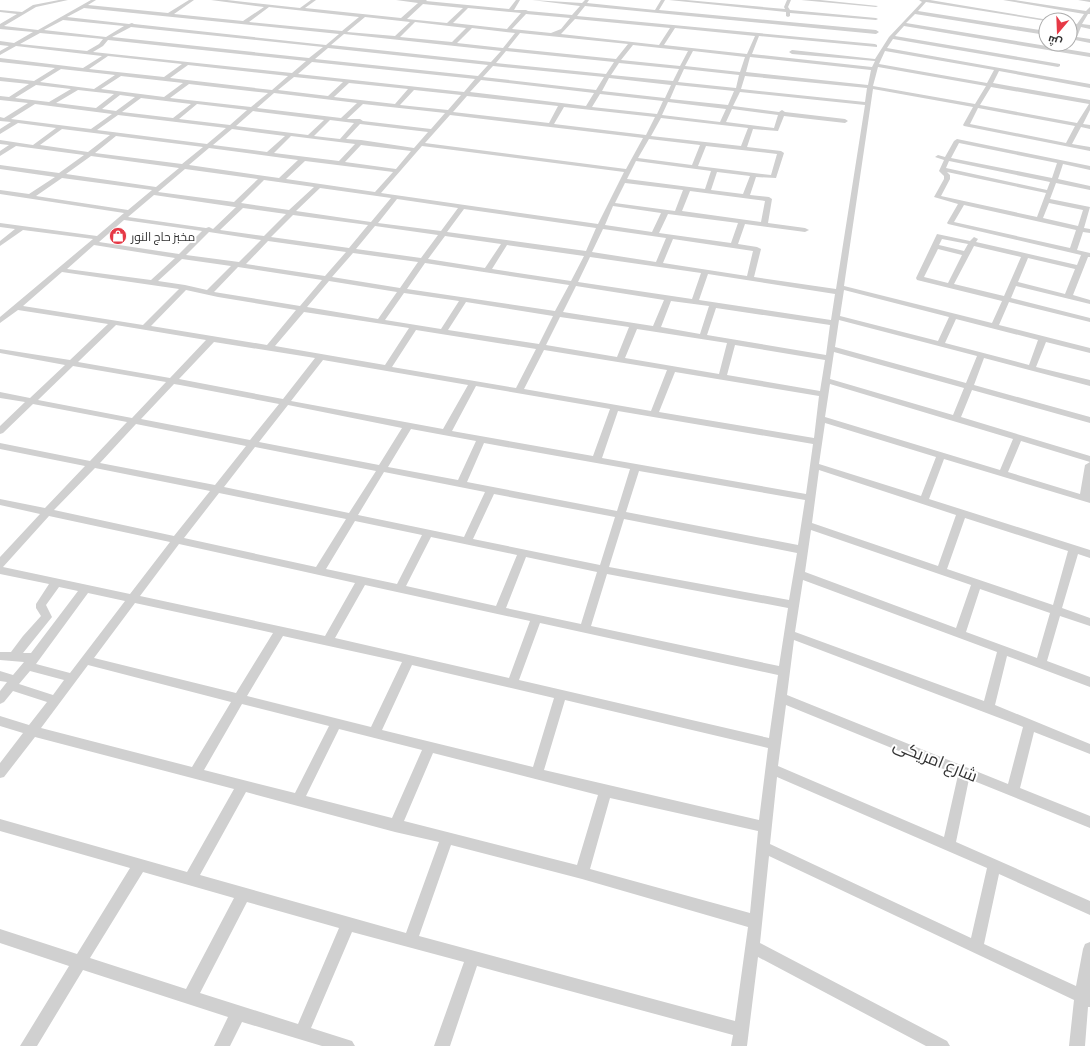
<svg xmlns="http://www.w3.org/2000/svg" width="1090" height="1046" font-family="Barlow,Cairo,sans-serif">
<style>
.lines{fill:none;stroke-linecap:round;stroke-linejoin:round}
.minor{fill:#d0d0d0;fill-rule:evenodd}
.labels{text-anchor:middle;dominant-baseline:central;stroke-width:4;stroke-linejoin:round;paint-order:stroke}
.far-poi-label{font-size:12px;fill:#333;stroke:#fff;text-anchor:start}
.near-street-label{font-size:17px;fill:#333;stroke:#fff}
</style>
<rect width="100%" height="100%" fill="#fff"/>
<g class="lines">
<g class="minor">
<path d="M59,0H68L36,7L4,26L38,30L91,0H96L88,5L168,13L189,0H194L174,14L243,21L264,7L211,0H227L300,8L311,0H316L305,8L401,18L418,3L396,0H427L426,1L509,9L516,0H520L514,10H526L528,11L572,15L580,6L532,0L582,3L585,0H589L587,3L655,10L661,0H665L659,10L876,30L879,32L876,34L585,6L577,16L875,44L877,45V47L759,36L752,54L872,67L875,61L792,54L789,52L792,50L875,59L889,37L922,2L919,0H930L1049,20H1046V21L926,2L918,11L1046,31V35L915,14L906,23L1090,53V57L904,26L895,36L1060,64V66L1058,67L893,39L887,48L1090,84V88L999,71L993,83L1090,100V110L1083,124L1090,125V129L1081,127L1072,144L1090,147V151L964,126L963,125L973,107L873,89L844,286L992,323L1002,301L917,280L916,278L937,234L970,241L974,237L978,239L976,242L1077,265L1081,255L948,224L947,223L958,204L934,197L944,179V176L939,171L944,160L935,157L938,155L945,157L954,141L957,139L1090,166V170L1063,164L1058,179L1090,186V190L1056,183L1050,199L1090,207L1084,228L1090,229V233L1083,232L1077,250L1090,253V257H1088L1073,295L1090,300V304L1016,286L1011,298L1090,318V322L1009,302L999,325L1090,348V353L1046,342L1036,367L1090,380V386L984,358L974,385L1090,417V423L972,390L961,417L1090,456V503L944,459L929,499L1090,550V558L1078,554L1062,608L1090,618V626L1060,616L1047,661L1090,677V687L1007,656L995,705L1090,744V754L1034,732L1020,788L1090,816V828L969,779L956,842L1090,901V915L999,874L984,944L1076,986L1083,949L1085,944L1090,942V1007H1088L1085,1046H1069L1074,1000L769,856L760,943L947,1041L950,1046H926L758,957L747,1046H731L733,1035L477,966L450,1046H434L464,962L352,932L311,1028L352,1041L355,1046H322L242,1022L230,1046H214L228,1017L83,970L37,1046H20L69,966L0,943V929L77,954L130,868L0,831V819L187,872L234,789L35,737L4,777L0,778V763L23,733L0,726V716L29,725L47,702L13,691L4,702L0,704V691L7,682L0,681V671L13,675L24,662L0,660V652H11L23,636L41,616L36,608V604L49,584L0,574V557L40,514L0,505V499L45,508L85,466L0,449V443L90,461L127,422L33,404L3,433L0,434V426L25,402L0,398V392L30,398L65,365L0,353V349L70,360L108,324L18,310L0,323V317L93,239L23,230L0,246V241L15,229L0,227V223L97,236L124,213L0,194V190L29,194L55,177L0,169V165L59,173L84,155L16,146L0,156V151L9,145L0,144V140L33,145L56,128L18,123L0,134V129L11,122L0,121V117L4,118L28,103L0,100V96L9,97L29,84L0,81V77L34,81L55,68L0,62V58L83,68L102,56L16,46L0,55V51L9,46L0,45V41L14,43L33,32L0,29V24L17,14L0,12V10L22,12L33,5ZM423,4L463,8L447,23L407,19ZM269,7L359,17L342,31L249,22ZM84,8L339,34L326,45L134,24L132,23L129,24L67,17ZM468,8L521,13L507,29L453,23ZM526,14L570,18L561,29L551,33L512,29ZM365,17L410,22L395,36L347,32ZM575,19L670,28L659,45L561,34ZM63,20L124,26L106,37L44,30ZM415,22L466,28L452,42L400,37ZM131,27L323,47L309,58L112,37ZM472,28L515,33L503,48L457,43ZM675,28L755,36L747,54L664,45ZM40,33L103,39L99,44L87,51L20,44ZM520,33L628,44L616,59L508,48ZM344,34L501,51L491,62L331,45ZM108,40L306,61L292,73L93,52L103,46ZM633,45L688,51L680,66L621,60ZM328,48L488,65L478,76L315,59ZM506,51L614,62L606,74L496,63ZM693,51L745,57L740,72L685,66ZM885,51L994,70L987,83L879,64ZM108,56L182,64L164,77L89,69ZM750,57L871,70L868,85L746,72ZM312,62L475,79L464,92L298,74ZM619,63L679,69L673,81L611,75ZM188,65L288,76L272,90L170,78ZM493,66L604,77L596,90L483,77ZM878,67L986,86L975,104L873,86ZM61,69L115,75L94,89L40,82ZM684,69L739,75L736,88L678,82ZM121,76L183,83L164,97L101,89ZM745,76L867,88L865,102L741,89ZM294,77L343,82L328,96L278,90ZM609,78L671,85L665,98L602,91ZM481,80L594,93L586,106L470,92ZM349,83L408,89L395,104L334,97ZM189,84L268,93L251,107L170,98ZM36,85L71,89L49,102L15,98ZM676,85L734,91L728,105L670,99ZM991,87L1089,104L1077,123L980,105ZM78,90L114,94L96,108L56,103ZM414,90L461,95L448,110L400,105ZM740,92L865,105L836,289L754,277L761,249L757,247L738,244L745,224L805,232L809,230L805,228L768,223L772,199L769,197L750,195L756,177L776,178L784,153L781,151L747,147L753,129L778,131L784,116L845,123L848,121L845,119L785,112L782,110L779,112L733,106ZM274,93L357,103L341,118L257,108ZM600,94L663,101L657,114L592,107ZM120,95L135,97L116,111L102,109ZM467,96L558,106L549,123L453,112ZM141,98L191,104L173,118L122,112ZM668,102L726,109L720,122L662,115ZM35,104L112,114L91,129L11,119ZM197,104L247,110L230,125L179,119ZM363,104L445,113L431,129L363,121L360,119H347ZM564,107L655,117L646,135L554,124ZM978,108L1075,126L1066,143L970,124ZM732,109L778,115L774,128L726,122ZM253,111L324,120L308,135L236,126ZM118,115L226,128L207,144L97,130ZM450,115L643,138L626,169L425,143ZM661,118L748,128L741,146L651,136ZM330,120L354,123L340,139L314,136ZM360,124L428,132L414,148L361,140L346,139ZM62,129L110,135L88,152L40,145ZM232,129L285,136L267,152L213,145ZM116,136L203,147L182,164L95,153ZM291,136L355,144L339,161L274,153ZM649,139L700,145L692,165L638,158ZM959,143L1057,163L1052,178L951,158ZM361,145L411,151L396,169L345,162ZM422,146L624,172L598,224L381,193ZM706,146L777,154L771,175L698,166ZM209,148L298,160L279,178L189,165ZM91,156L179,168L156,187L66,174ZM305,161L393,172L375,192L286,179ZM636,161L711,171L705,189L627,179ZM949,161L1050,182L1047,190L946,168ZM185,169L258,179L234,202L158,192ZM717,172L750,176L743,194L711,190ZM947,172L1046,193L1037,217L941,196L950,179V175ZM62,178L152,190L128,210L36,196ZM264,180L314,187L289,210L241,203ZM625,183L683,190L675,211L615,203ZM320,188L391,198L371,222L296,211ZM690,191L765,201L761,222L682,211ZM154,195L235,207H236L213,229L209,227L206,228L128,217ZM397,199L458,208L441,231L378,223ZM1049,203L1083,210L1078,226L1043,218ZM964,205L1076,230L1070,248L954,222ZM613,206L661,213L652,232L605,225ZM243,208L286,214L264,236L220,230ZM464,209L596,228L586,251L447,232ZM668,214L738,223L731,243L659,233ZM293,215L368,225L349,248L271,237ZM124,220L202,231L179,254L99,242ZM375,226L438,235L421,258L356,249ZM603,229L666,238L656,262L592,252ZM209,232L261,240L239,262L186,255ZM445,236L501,244L485,268L428,259ZM673,239L753,251L747,276L663,263ZM942,239L968,244L964,251L939,245ZM268,241L346,252L325,276L246,264ZM94,245L175,258L151,280L67,269ZM507,245L584,256L571,281L492,269ZM974,246L1021,257L1004,296L954,284ZM938,249L962,255L948,283L924,277ZM353,253L418,262L400,288L332,277ZM590,257L701,273L692,299L578,282ZM1028,258L1075,269L1065,294L1018,282ZM182,259L231,266L207,290L185,285L158,281ZM425,263L569,285L555,311L407,289ZM238,267L322,280L300,306L214,292ZM62,272L179,289L143,325L23,306ZM708,274L835,294L831,320L699,300ZM329,281L397,292L378,319L307,307ZM576,286L664,300L653,326L563,312ZM186,290L218,297L296,310L267,345L151,326ZM844,290L949,317L938,341L840,316ZM404,293L459,301L441,329L385,320ZM671,301L709,306L700,334L661,327ZM466,302L553,316L539,344L448,330ZM716,308L830,325L826,355L707,335ZM304,312L409,328L385,365L275,346ZM560,317L629,327L617,357L546,345ZM956,319L1038,340L1029,365L945,343ZM839,320L977,356L966,383L835,347ZM116,325L206,340L170,378L78,362ZM637,329L727,343L719,374L625,358ZM416,330L536,349L516,388L392,367ZM214,342L315,358L283,399L179,379ZM735,345L825,360L820,391L727,375ZM544,350L667,370L651,411L524,389ZM834,352L964,388L953,415L830,379ZM323,360L468,385L443,429L291,401ZM73,366L166,382L132,418L38,400ZM675,372L819,396L814,438L659,412ZM174,384L180,385L279,404L250,440L141,419ZM830,384L1013,439L1000,470L825,417ZM476,386L610,409L593,456L452,431ZM288,405L402,428L379,465L259,442ZM618,411L813,444L806,494L602,458ZM825,423L936,457L921,496L819,464ZM136,424L246,446L215,485L100,463ZM411,429L476,441L458,480L388,467ZM1021,441L1090,462L1085,465L1080,494L1008,472ZM484,443L630,469L617,511L467,482ZM255,447L376,471L349,513L224,487ZM95,468L210,491L174,536L54,510ZM819,470L956,515L938,566L812,523ZM639,471L805,500L798,545L626,512ZM384,472L485,492L464,537L358,515ZM219,493L346,519L316,567L184,538ZM494,494L615,517L600,565L473,539ZM49,516L170,542L130,594L3,567ZM965,518L1068,551L1053,605L947,569ZM624,519L797,553L789,600L609,567ZM355,521L422,535L397,584L326,569ZM811,530L971,585L956,628L805,572ZM431,537L517,555L496,606L406,586ZM179,544L355,583L325,636L140,596ZM526,557L597,572L581,624L506,608ZM607,574L788,608L779,666L591,626ZM803,580L997,652L984,701L795,632ZM365,585L530,621L509,678L335,638ZM59,587L78,591L31,653H23L52,617L46,605ZM980,589L1050,613L1037,658L966,632ZM88,593L125,601L70,673L36,664ZM135,603L273,633L236,693L94,658ZM540,623L778,675L769,738L519,680ZM283,636L402,662L371,727L247,696ZM794,640L1023,727L1008,784L787,695ZM88,665L231,702L192,767L41,728ZM412,665L554,698L533,767L382,730ZM30,671L64,680L53,695L19,684ZM565,700L768,748L759,820L544,770ZM242,704L329,726L295,793L204,770ZM786,705L958,775L944,837L778,766ZM339,729L422,750L392,818L306,796ZM433,753L598,795L577,865L404,821ZM777,777L987,868L971,938L770,844ZM246,792L395,832L439,842L406,933L200,875ZM610,798L758,831L750,913L590,869ZM451,845L582,879L748,927L735,1021L419,936ZM143,872L234,898L186,989L90,958ZM247,902L339,928L298,1024L200,993Z"/>
<path d="M669,0H686L785,9L784,7L787,0H791L788,7L790,10L876,18L878,19L876,20L790,13V16L788,17L786,16V12Z"/>
<path d="M801,0H820L878,6L876,7Z"/>
<path d="M1003,0H1014L1086,11L1090,7V14H1088L1082,24L1090,25V29L1081,27L1077,37L1090,39V43L1070,39V35L1072,36L1076,26L1070,25V23L1077,24L1084,14Z"/>
<path d="M1078,0H1090V2Z"/>
</g>
</g>
<defs>
<symbol id="shop-disc" viewBox="-11 -11 22 22"><circle r="9.5" fill="#e63946" stroke="#fff"/><path d="M-5-2.5h2.3a2.7 3.5 0 0 1 5.4 0H5L5.5 6h-11ZM-1.5-2.5h3a1.5 2.3 0 0 0-3 0Z" fill="#fff"/></symbol>
</defs>
<g fill-rule="evenodd">
<use href="#shop-disc" x="108" y="226" width="20" height="20"/>
</g>
<g class="labels">
<g class="far-poi-label">
<text x="131" y="236">مخبز حاج النور</text>
</g>
<g class="near-street-label">
<text transform="translate(936 759) rotate(22)">شارع امريكى</text>
</g>
</g>
<g transform="translate(1058 32) rotate(199)"><circle r="19" fill="#ffffff" stroke="#adadad"/>
<path d="M0-3L7 15L0 10L-7 15Z" fill="#e63946"/>
<text y="-6" font-size="11" font-weight="bold" text-anchor="middle" fill="#333333">ش</text>
</g>
</svg>
